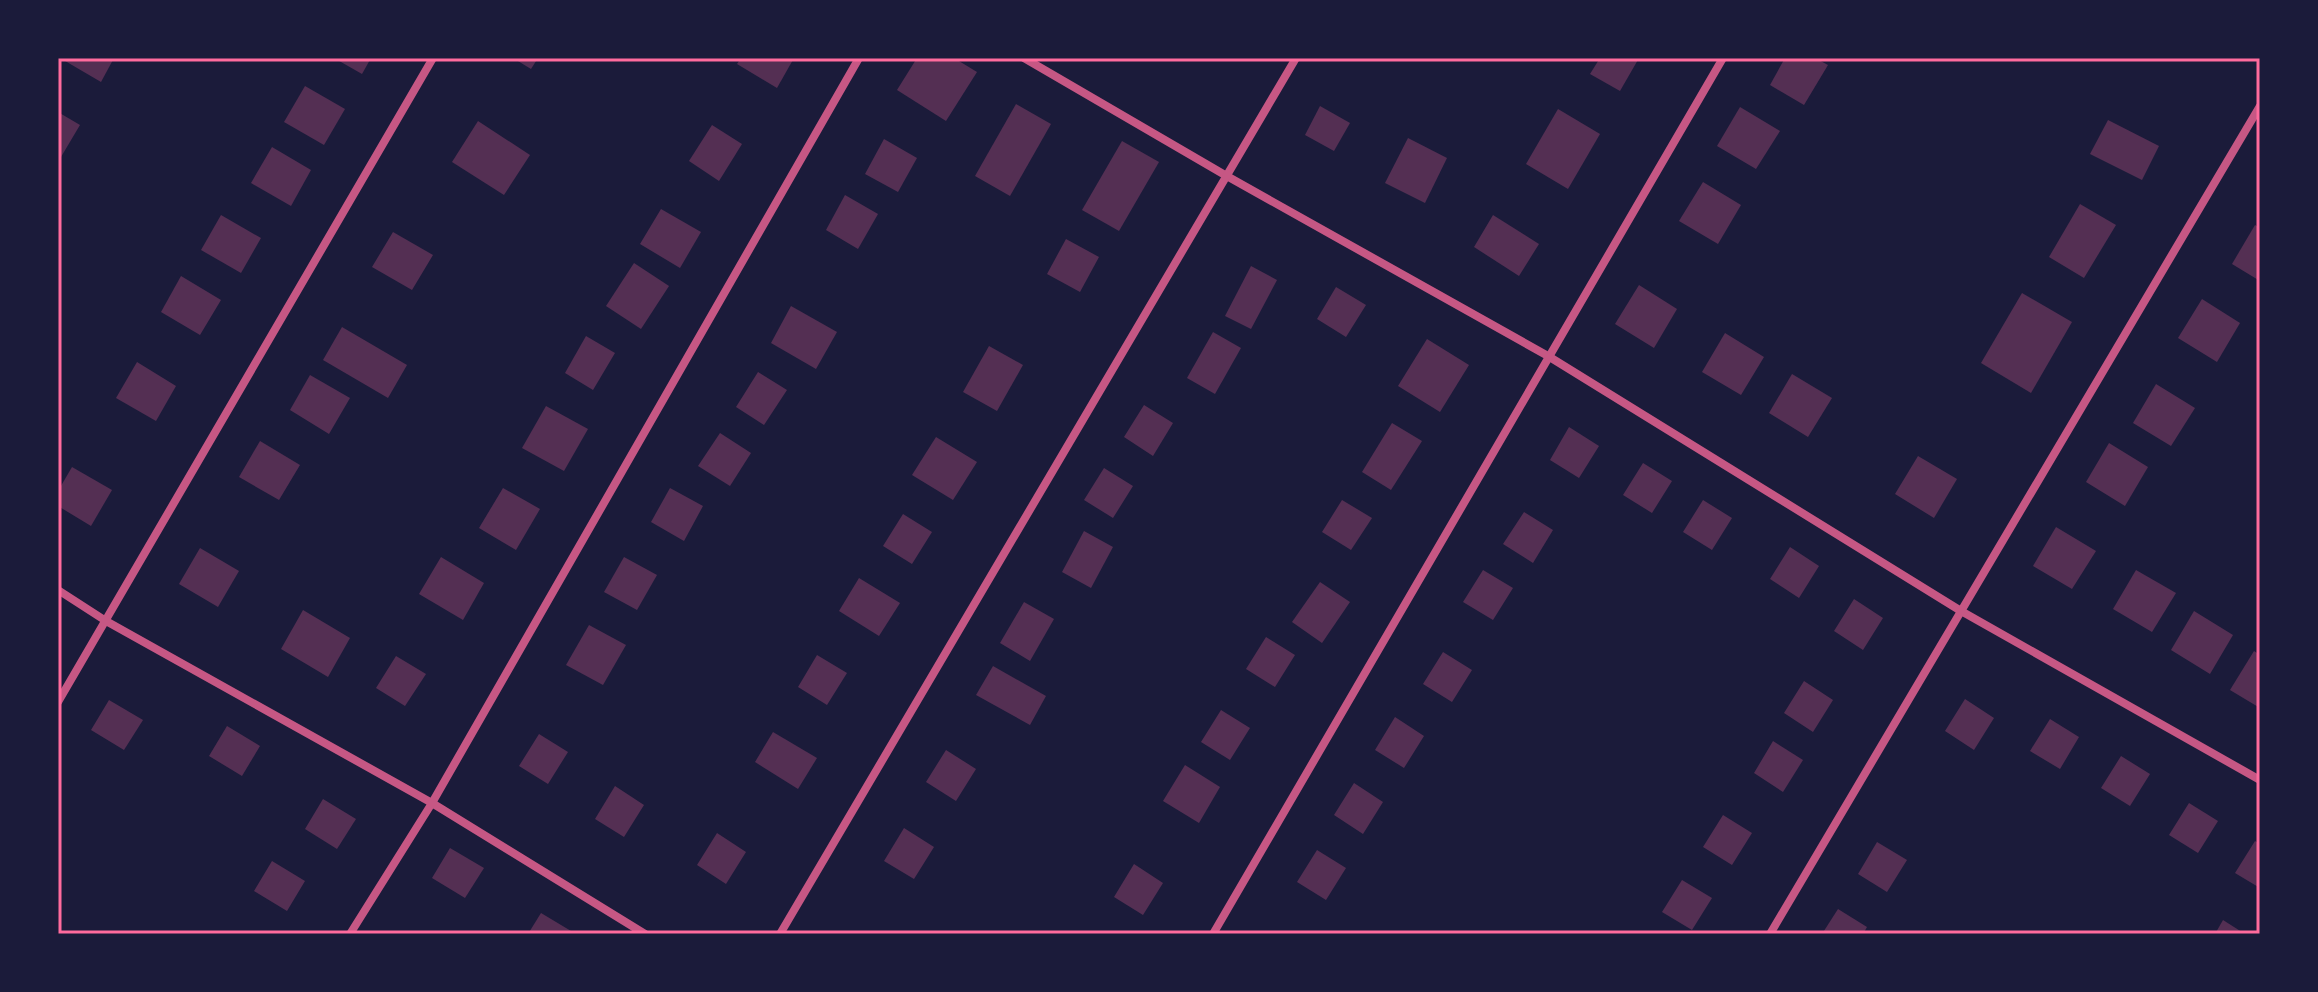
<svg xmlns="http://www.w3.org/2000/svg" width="2318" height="992" font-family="Helvetica,sans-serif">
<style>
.building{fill:#542f53}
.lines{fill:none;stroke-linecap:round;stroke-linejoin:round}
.minor{stroke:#c65784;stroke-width:8}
.neatline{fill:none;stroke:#ff6b9d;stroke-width:3}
</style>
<rect width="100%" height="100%" fill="#1b1b3a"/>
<g class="building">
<path d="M60,58H114L101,82Z"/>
<path d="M334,58H371L362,74Z"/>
<path d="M513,58H538L531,69Z"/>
<path d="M741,58H794L777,88L737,64Z"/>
<path d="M917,58H954L977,72L946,121L897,90Z"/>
<path d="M1600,58H1639L1620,91L1590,74Z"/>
<path d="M1785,58H1815L1828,65L1804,105L1770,85Z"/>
<path d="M305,86L345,109L324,145L284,122Z"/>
<path d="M1016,104L1051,124L1010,196L975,176Z"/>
<path d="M1320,106L1350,123L1334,151L1305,135Z"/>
<path d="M1740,107L1780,131L1756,169L1717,146Z"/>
<path d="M1558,109L1600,134L1568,189L1526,164Z"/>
<path d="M58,112L80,125L58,162Z"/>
<path d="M2108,120L2159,146L2142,180L2090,154Z"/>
<path d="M478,121L530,155L504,195L452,162Z"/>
<path d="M712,125L742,144L719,181L689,161Z"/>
<path d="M1408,138L1447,158L1425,203L1385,183Z"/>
<path d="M884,139L917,158L898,192L865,174Z"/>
<path d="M1122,141L1159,162L1119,231L1082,210Z"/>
<path d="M272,147L311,170L291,206L251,183Z"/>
<path d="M1703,182L1741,205L1718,244L1679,221Z"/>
<path d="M845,195L878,214L858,249L826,230Z"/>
<path d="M2080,204L2116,225L2084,278L2049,257Z"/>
<path d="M661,209L701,232L680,268L640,244Z"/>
<path d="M221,215L261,238L241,273L201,250Z"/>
<path d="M1493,215L1539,244L1519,276L1474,247Z"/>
<path d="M2255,225L2260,228V281L2232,264Z"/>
<path d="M393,232L433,255L412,290L372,267Z"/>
<path d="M1066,239L1099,257L1080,292L1047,274Z"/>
<path d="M634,263L669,286L641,329L606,306Z"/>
<path d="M1251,266L1277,280L1251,329L1225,316Z"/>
<path d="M181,276L221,300L200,335L161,312Z"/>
<path d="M1639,285L1677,309L1654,348L1615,324Z"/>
<path d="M1336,287L1366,305L1346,337L1317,319Z"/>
<path d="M2022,293L2072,322L2031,393L1981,363Z"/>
<path d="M2202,299L2240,323L2217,362L2178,338Z"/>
<path d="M791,306L837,332L816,369L771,343Z"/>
<path d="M342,327L407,365L388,398L323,360Z"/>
<path d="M1213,332L1241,348L1215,394L1187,378Z"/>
<path d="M1725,333L1764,357L1741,395L1702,372Z"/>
<path d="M586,336L615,353L593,390L565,373Z"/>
<path d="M1427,339L1469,365L1440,412L1398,386Z"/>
<path d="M989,346L1023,365L997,411L963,392Z"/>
<path d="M137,362L176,386L156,421L116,398Z"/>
<path d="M758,372L787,390L764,425L736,407Z"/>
<path d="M1792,374L1832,398L1808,437L1769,413Z"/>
<path d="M310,375L350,398L329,434L290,410Z"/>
<path d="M2156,384L2195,408L2171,446L2133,423Z"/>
<path d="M1144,405L1173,423L1153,456L1124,437Z"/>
<path d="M546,406L588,429L564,471L522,448Z"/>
<path d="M1392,423L1422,441L1391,490L1362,472Z"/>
<path d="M1569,427L1599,446L1579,478L1550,460Z"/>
<path d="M720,433L751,453L730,486L698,466Z"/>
<path d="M936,437L977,462L953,500L912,475Z"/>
<path d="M260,441L300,465L279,500L239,477Z"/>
<path d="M2109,443L2148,467L2125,506L2086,482Z"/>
<path d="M1918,456L1957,479L1934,518L1895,494Z"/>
<path d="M1643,463L1672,481L1652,513L1623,495Z"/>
<path d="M72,467L112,490L91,526L58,506V491Z"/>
<path d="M1104,468L1133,486L1113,518L1084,500Z"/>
<path d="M503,488L540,509L516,550L479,528Z"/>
<path d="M670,488L703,506L684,541L651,522Z"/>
<path d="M1342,500L1372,518L1351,550L1322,532Z"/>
<path d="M1703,500L1732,518L1712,550L1683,532Z"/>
<path d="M1524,512L1553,530L1533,563L1503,544Z"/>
<path d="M903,514L932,532L912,564L883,546Z"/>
<path d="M2056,527L2096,551L2072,589L2033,566Z"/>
<path d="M1084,531L1113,547L1091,588L1062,572Z"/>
<path d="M1790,547L1819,566L1799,598L1770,579Z"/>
<path d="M200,548L239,571L218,607L179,584Z"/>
<path d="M441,557L484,583L463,620L419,594Z"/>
<path d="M624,557L657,575L637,610L604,592Z"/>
<path d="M1483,570L1513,588L1493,620L1463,602Z"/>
<path d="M2136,570L2176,593L2152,632L2113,609Z"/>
<path d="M859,578L900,603L879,636L839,611Z"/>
<path d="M1320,582L1350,602L1322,643L1292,622Z"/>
<path d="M1854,599L1883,618L1863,650L1834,631Z"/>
<path d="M1024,602L1054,619L1030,661L1000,643Z"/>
<path d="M303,610L350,638L328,677L281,649Z"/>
<path d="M2194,611L2233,635L2210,674L2171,650Z"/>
<path d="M589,625L626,645L603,685L566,665Z"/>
<path d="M1266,637L1295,655L1275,687L1246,669Z"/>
<path d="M2254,651L2260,655V708L2230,690Z"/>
<path d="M1443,652L1472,670L1452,702L1423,684Z"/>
<path d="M817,655L847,673L827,705L798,687Z"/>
<path d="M396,656L426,674L405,706L376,688Z"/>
<path d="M993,666L1046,696L1030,725L976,695Z"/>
<path d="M1804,681L1833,700L1813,732L1784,713Z"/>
<path d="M1965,699L1994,718L1974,750L1945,731Z"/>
<path d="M109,700L143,720L124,750L91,730Z"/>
<path d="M1221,710L1250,728L1230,760L1201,742Z"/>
<path d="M1395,717L1424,736L1404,768L1375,750Z"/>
<path d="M2050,719L2079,737L2060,769L2030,751Z"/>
<path d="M227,726L260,746L242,776L209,756Z"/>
<path d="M773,732L817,758L798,789L755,762Z"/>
<path d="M539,734L568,752L548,784L519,766Z"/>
<path d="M1773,741L1803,760L1783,792L1754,773Z"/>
<path d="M946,750L976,769L956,801L926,782Z"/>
<path d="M2121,756L2150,774L2130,806L2101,788Z"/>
<path d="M1185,765L1220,787L1199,823L1163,801Z"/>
<path d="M1354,783L1383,802L1363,834L1334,815Z"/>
<path d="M615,786L644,805L624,837L595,819Z"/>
<path d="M323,799L356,819L337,849L305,829Z"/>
<path d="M2189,803L2218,821L2198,853L2169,835Z"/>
<path d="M1723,815L1752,833L1732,865L1703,847Z"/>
<path d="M904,828L934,847L914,879L884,861Z"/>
<path d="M717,833L746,852L726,884L697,865Z"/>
<path d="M2255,841L2260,844V888L2235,873Z"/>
<path d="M1877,842L1907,860L1887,892L1858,874Z"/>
<path d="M450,848L484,868L465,898L432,878Z"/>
<path d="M1317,850L1346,868L1326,900L1297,882Z"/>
<path d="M272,861L305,881L287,911L254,891Z"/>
<path d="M1134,864L1163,883L1143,915L1114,897Z"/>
<path d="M1682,880L1712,898L1692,930L1662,912Z"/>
<path d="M1838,909L1867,927L1863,934H1822Z"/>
<path d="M541,913L576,934H528Z"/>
<path d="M2223,920L2245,934H2215Z"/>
</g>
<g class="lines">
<g class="minor">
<path d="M1024,58L1225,175L1548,356L1961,611L2260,780"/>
<path d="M58,590L106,621L432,803L645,934"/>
<path d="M58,702L433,58"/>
<path d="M350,934L432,803L859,58"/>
<path d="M780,934L1296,58"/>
<path d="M1213,934L1723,58"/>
<path d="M1770,934L2260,106"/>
</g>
</g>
<rect width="2318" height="992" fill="none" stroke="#1b1b3a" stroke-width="120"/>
<rect x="60" y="60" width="2198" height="872" class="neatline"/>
</svg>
